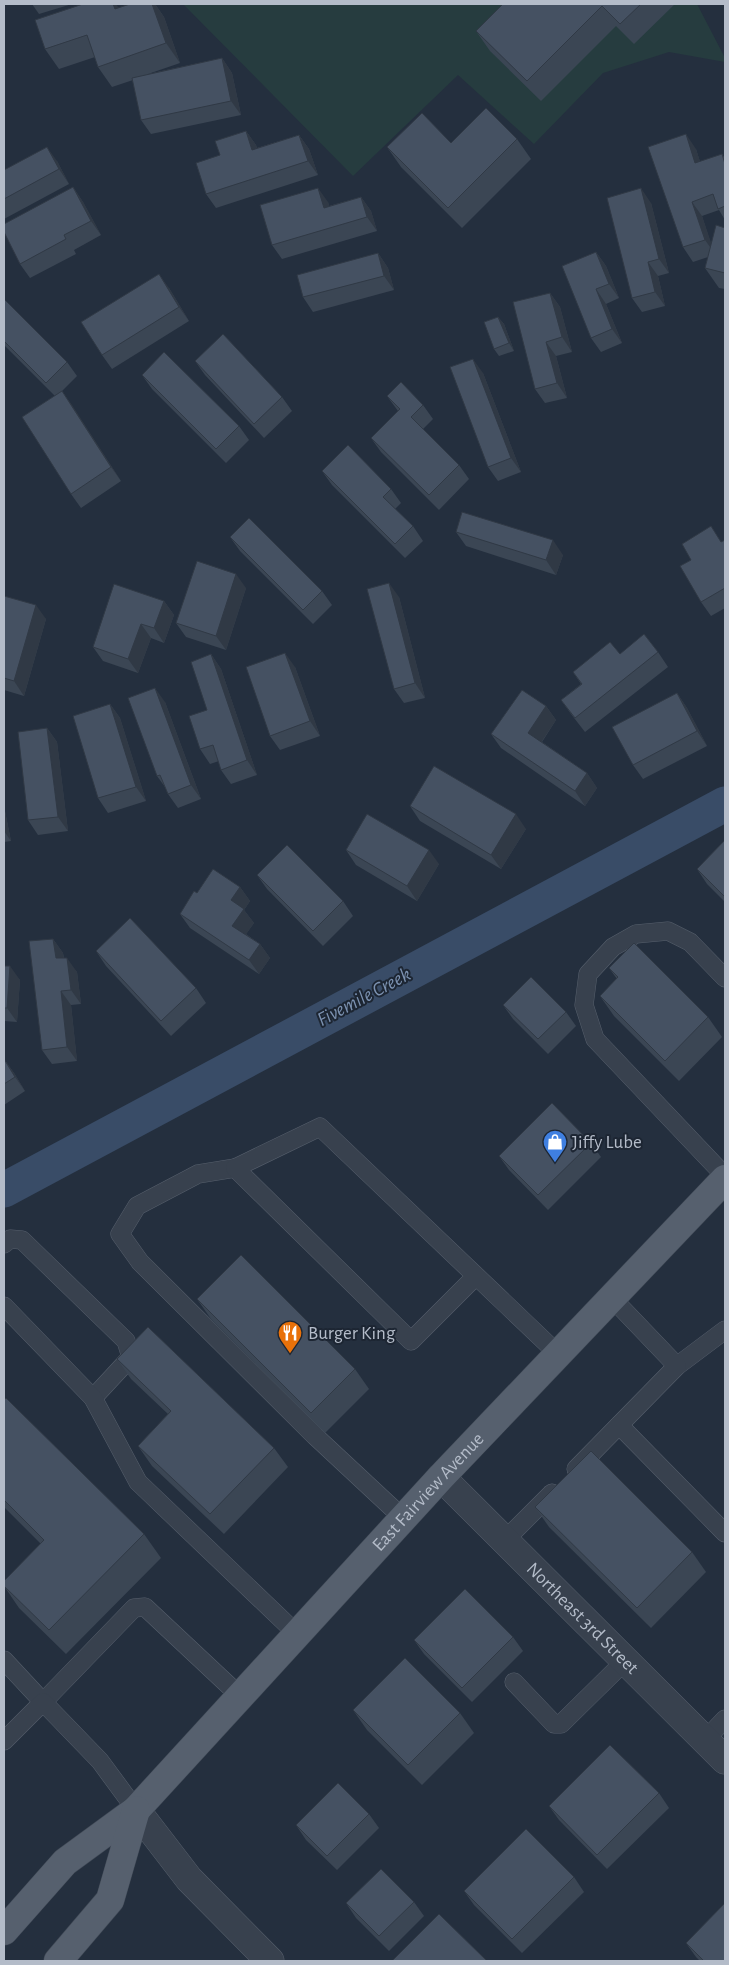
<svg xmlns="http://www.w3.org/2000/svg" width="729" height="1965" font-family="'Alegreya Sans',sans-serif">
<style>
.green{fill:#263c3f}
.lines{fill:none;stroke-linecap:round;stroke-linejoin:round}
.canal{stroke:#394c67;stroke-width:35}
.service-casing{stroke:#565f6c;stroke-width:19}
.minor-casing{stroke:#565f6c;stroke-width:29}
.primary-casing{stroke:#414a57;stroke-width:29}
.service{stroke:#38414e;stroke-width:18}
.minor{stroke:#38414e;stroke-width:28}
.primary{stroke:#56606e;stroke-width:28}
.wall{fill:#3b4654}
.shaded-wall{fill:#303945}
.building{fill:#455162;stroke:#303945}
.labels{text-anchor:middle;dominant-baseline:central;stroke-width:4;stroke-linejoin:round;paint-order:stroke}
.poi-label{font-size:19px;fill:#b4bcc9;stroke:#1d2633;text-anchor:start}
.street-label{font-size:19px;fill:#b4bcc9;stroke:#1d2633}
.water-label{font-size:20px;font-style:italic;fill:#7c92b1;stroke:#1d2633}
</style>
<rect width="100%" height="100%" fill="#242f3e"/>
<path class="green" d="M183,4H697L725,58V62L669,52L603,73L534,144L458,75L353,176Z"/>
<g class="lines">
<path class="canal" d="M4,1190L725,804"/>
<defs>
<g id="service">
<path d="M725,978L690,942L668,931L636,934L613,947L588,974L584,1005L595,1039L725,1176"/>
<path d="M235,1168L198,1174L137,1206L120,1234L140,1262L315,1436L403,1518"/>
<path d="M4,1244L10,1239L22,1240L126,1341L131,1357L93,1398"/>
<path d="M476,1276L411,1341L235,1168L320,1127L558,1354"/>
<path d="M4,1306L93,1398L138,1482L297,1634"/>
<path d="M677,1366L725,1330"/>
<path d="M619,1425L725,1533"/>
<path d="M576,1469L677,1366L612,1298"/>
<path d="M505,1540L552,1493"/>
<path d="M4,1660L43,1702L134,1608L145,1607L240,1696"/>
<path d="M514,1682L554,1724H561L625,1661"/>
<path d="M705,1740L725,1719"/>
<path d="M4,1741L43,1702L100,1761L136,1810"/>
</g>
<g id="minor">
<path id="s1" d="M441,1477L725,1760"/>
<path d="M136,1810L189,1879L270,1961"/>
</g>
<g id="primary">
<path id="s2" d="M4,1931L65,1862L136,1810L441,1477L725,1179"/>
<path d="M58,1961L110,1900L136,1810"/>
</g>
</defs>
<use href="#service" class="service-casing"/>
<use href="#minor" class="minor-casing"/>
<use href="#primary" class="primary-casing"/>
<use href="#service" class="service"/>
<use href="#minor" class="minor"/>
<use href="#primary" class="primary"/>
</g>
<g class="wall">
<path d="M32,4H72L39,14Z"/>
<path d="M130,4H155L164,17L180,63L148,74L222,58L232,73L241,115L151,134L141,120L133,80L112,87L98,67L95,57L59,69L45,49L119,8Z"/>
<path d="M503,4H675L634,44L616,26L541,101L490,51L476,31Z"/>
<path d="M246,131L256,145L257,148L299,135L309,149L318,175L216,208L206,194L220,155Z"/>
<path d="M517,139L531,159L462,228L401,167L387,147L451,143Z"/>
<path d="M696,149L700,162L722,154L725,159V220L719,210L702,216L711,244L725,228V289L719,288L705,268L708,257L693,262L683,247Z"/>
<path d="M57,161L69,184L4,219V170Z"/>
<path d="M73,187L83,202L101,235L74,250L76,254L30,278L20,264Z"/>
<path d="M361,197L371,211L377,231L282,259L272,245L328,202L329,206Z"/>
<path d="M651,203L669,273L658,276L665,306L642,312L632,298Z"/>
<path d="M596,252L606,266L619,298L606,304L622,343L601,352L591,338Z"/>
<path d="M378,253L388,268L394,290L313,312L303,297Z"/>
<path d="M169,288L189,321L112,369L102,355Z"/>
<path d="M550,293L560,307L572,352L556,356L567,398L545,403L535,389Z"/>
<path d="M4,299L67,362L77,376L62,391L121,481L81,508L71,494L55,396L4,345Z"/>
<path d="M498,317L504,324L514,351L499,356L494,349Z"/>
<path d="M195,361L282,397L292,411L264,438L205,375Z"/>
<path d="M483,373L521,472L498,481L488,467Z"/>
<path d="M142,375L239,426L249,440L226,463L152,389Z"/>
<path d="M387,396L423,405L433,419L423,429L459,465L469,479L439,510L381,452L371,438L398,411Z"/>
<path d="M322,471L391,489L401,503L395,509L413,526L423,541L405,558L332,485Z"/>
<path d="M456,532L563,555L556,575L466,546Z"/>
<path d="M230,537L322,591L332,605L313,624L240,551Z"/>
<path d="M725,540V608L711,616L701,602L722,542Z"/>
<path d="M246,588L226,650L186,637L176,623Z"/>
<path d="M4,596L46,619L24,696L4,690Z"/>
<path d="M399,597L425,698L404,703L394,689Z"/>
<path d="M164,601L174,615L164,643L151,638L138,673L103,661L93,647Z"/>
<path d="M658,652L668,667L585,732L571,714L561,700L581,684L573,672L620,654Z"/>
<path d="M211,654L221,669L257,775L231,784L221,770L219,761L210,764L200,749L207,710Z"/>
<path d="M295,667L320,736L280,750L270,736Z"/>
<path d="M677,693L687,708L707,746L643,779L633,765Z"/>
<path d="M165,702L201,799L178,808L168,794L165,787L157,776Z"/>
<path d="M110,704L120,718L146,801L108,813L98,798Z"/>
<path d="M546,706L556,720L542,742L587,773L597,788L585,806L501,748L491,734Z"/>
<path d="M47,728L57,742L68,831L38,835L28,820Z"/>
<path d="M4,806L11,841L4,842Z"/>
<path d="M410,806L526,829L501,869L420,821Z"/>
<path d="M725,840V902L707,884L697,869Z"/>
<path d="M346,850L439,864L417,901L356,865Z"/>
<path d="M257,875L343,901L353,916L323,946L267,889Z"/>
<path d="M240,887L250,901L244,910L254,923L246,934L260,944L270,958L259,974L190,928L180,914L197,893Z"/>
<path d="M53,939L63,953L64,958L77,972L81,1004L71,1005L77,1061L52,1064L42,1050Z"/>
<path d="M96,951L196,988L206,1003L171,1036L106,966Z"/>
<path d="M4,966L20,980L17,1022L4,1021Z"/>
<path d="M609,968L708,1017L722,1037L679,1081L614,1016L600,996L617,979Z"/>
<path d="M503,1005L566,1012L576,1026L548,1054L513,1019Z"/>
<path d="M4,1059L14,1073L25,1091L4,1105Z"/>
<path d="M591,1143L601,1157L548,1210L509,1170L499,1156Z"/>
<path d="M197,1299L355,1369L369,1389L325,1433L211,1319Z"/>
<path d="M117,1359L274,1448L288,1467L224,1534L152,1466L138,1446L168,1414L131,1379Z"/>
<path d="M4,1400L144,1534L161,1558L66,1654L19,1608L4,1586V1581L41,1544L4,1507Z"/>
<path d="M535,1507L692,1552L706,1572L651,1628L549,1527Z"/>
<path d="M513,1637L523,1651L472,1702L424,1654L414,1640Z"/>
<path d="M353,1710L460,1713L474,1733L422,1785L367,1730Z"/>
<path d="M659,1793L669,1808L607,1869L559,1820L549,1806Z"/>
<path d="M369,1814L379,1828L337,1870L306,1840L296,1825Z"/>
<path d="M574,1877L584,1892L522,1953L474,1905L464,1891Z"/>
<path d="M414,1902L424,1916L389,1951L356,1918L346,1903Z"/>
<path d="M686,1943L725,1961H700L696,1957Z"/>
</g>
<g class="shaded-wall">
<path d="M113,4H116L124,15L115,9Z"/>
<path d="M152,4H155L164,17L180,63L166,43Z"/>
<path d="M222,58L232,73L241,115L231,101Z"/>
<path d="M246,131L256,145L262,164L252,150Z"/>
<path d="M686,134L696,149L705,177L695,163Z"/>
<path d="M299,135L309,149L318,175L308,161Z"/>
<path d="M47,147L57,161L69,184L59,169Z"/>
<path d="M73,187L83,202L101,235L91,221Z"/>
<path d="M318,188L328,202L334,222L324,208Z"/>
<path d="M641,188L651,203L669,273L659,259Z"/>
<path d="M361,197L371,211L377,231L367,217Z"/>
<path d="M692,202L702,216L715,254L705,240Z"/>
<path d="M596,252L606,266L619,298L609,284Z"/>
<path d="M378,253L388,268L394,290L384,276Z"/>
<path d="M648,262L658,276L665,306L655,292Z"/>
<path d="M159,274L169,288L189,321L179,307Z"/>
<path d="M596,289L606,304L622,343L612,329Z"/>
<path d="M550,293L560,307L572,352L562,337Z"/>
<path d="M498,317L504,324L514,351L509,343Z"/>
<path d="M546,342L556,356L567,398L557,383Z"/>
<path d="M473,359L483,373L521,472L511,458Z"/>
<path d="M62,391L72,405L121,481L111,467Z"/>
<path d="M553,540L563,555L556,575L546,560Z"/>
<path d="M236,574L246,588L226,650L216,636Z"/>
<path d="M389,583L399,597L425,698L415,683Z"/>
<path d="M164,601L174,615L164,643L154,628Z"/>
<path d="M36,605L46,619L24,696L14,681Z"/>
<path d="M141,624L151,638L138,673L128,659Z"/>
<path d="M285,653L295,667L320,736L310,721Z"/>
<path d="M211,654L221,669L257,775L247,760Z"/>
<path d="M155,688L165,702L201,799L191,785Z"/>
<path d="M677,693L687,708L707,746L697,731Z"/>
<path d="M110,704L120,718L146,801L136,787Z"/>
<path d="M546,706L556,720L538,747L528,733Z"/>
<path d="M47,728L57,742L68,831L58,817Z"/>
<path d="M587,773L597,788L585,806L575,791Z"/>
<path d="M4,806L11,841L4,831Z"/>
<path d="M516,814L526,829L501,869L491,855Z"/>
<path d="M429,850L439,864L417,901L407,886Z"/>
<path d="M240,887L250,901L244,910L254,923L242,940L232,926L231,900Z"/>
<path d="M53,939L63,953L66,973L56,958Z"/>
<path d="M260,944L270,958L259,974L249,960Z"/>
<path d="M67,958L77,972L81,1004L71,990Z"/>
<path d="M10,966L20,980L17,1022L7,1008Z"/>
<path d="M61,991L71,1005L77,1061L67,1047Z"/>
<path d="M4,1059L14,1073L25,1091L15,1077Z"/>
</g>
<g class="building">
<path d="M83,4H113L115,9L130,4H152L166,43L98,67L87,35L45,49L35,20Z"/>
<path d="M503,4H641L620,24L602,6L527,81L476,31Z"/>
<path d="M222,58L231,101L141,120L132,78Z"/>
<path d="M486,108L517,139L448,208L387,147L422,113L451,143Z"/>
<path d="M246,131L252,150L299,135L308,161L206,194L196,163L220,155L215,141Z"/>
<path d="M686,134L695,163L722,154L725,164V206L718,209L713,194L692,202L705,240L683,247L648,147Z"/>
<path d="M47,147L59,169L4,199V170Z"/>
<path d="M73,187L91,221L64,235L66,239L20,264L4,232V224Z"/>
<path d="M318,188L324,208L361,197L367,217L272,245L260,205Z"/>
<path d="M641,188L659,259L648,262L655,292L632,298L607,198Z"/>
<path d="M716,225L725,228V273L705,268Z"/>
<path d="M596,252L609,284L596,289L612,329L591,338L562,266Z"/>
<path d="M378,253L384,276L303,297L297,275Z"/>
<path d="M159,274L179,307L102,355L81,322Z"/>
<path d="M550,293L562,337L546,342L557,383L535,389L513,302Z"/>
<path d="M4,299L67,362L46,383L4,341Z"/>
<path d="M498,317L509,343L494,349L484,322Z"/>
<path d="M223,334L282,397L254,424L195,361Z"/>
<path d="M164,352L239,426L216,449L142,375Z"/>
<path d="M473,359L511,458L488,467L450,367Z"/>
<path d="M401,382L423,405L411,417L459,465L429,495L371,438L400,409L387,396Z"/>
<path d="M62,391L111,467L71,494L22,417Z"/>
<path d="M348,445L391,489L383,497L413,526L395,544L322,471Z"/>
<path d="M462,512L553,540L546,560L456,532Z"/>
<path d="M249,518L322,591L303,610L230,537Z"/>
<path d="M711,526L721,542L725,540V588L701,602L680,566L691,560L682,544Z"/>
<path d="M197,561L236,574L216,636L176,623Z"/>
<path d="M389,583L415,683L394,689L367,589Z"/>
<path d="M114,584L164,601L154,628L141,624L128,659L93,647Z"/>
<path d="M4,596L36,605L14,681L4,678Z"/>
<path d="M644,634L658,652L575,718L561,700L582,684L573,672L610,642L620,654Z"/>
<path d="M285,653L310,721L270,736L246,667Z"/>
<path d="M211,654L247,760L221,770L213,745L200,749L189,716L207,710L191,662Z"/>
<path d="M155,688L191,785L168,794L160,775L157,776L128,698Z"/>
<path d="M522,690L546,706L528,733L587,773L575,791L491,734Z"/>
<path d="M677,693L697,731L633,765L612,727Z"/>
<path d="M110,704L136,787L98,798L73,716Z"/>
<path d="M47,728L58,817L28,820L18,732Z"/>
<path d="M434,766L516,814L491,855L410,806Z"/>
<path d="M367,814L429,850L407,886L346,850Z"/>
<path d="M725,840V897L697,869Z"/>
<path d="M287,845L343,901L313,931L257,875Z"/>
<path d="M213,869L240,887L231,900L244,909L232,926L260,944L249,960L180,914L194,891L197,893Z"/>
<path d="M130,918L196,988L161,1021L96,951Z"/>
<path d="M53,939L56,958H67L71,990L61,991L67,1047L42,1050L29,941Z"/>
<path d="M634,943L708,1017L665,1061L600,996L618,977L609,968Z"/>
<path d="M4,966H10L7,1008H4Z"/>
<path d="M531,977L566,1012L538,1039L503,1005Z"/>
<path d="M4,1059L15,1077L4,1084Z"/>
<path d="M552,1103L591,1143L538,1195L499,1156Z"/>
<path d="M241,1255L355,1369L311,1413L197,1299Z"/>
<path d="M148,1327L274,1448L210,1514L138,1446L171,1411L117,1359Z"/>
<path d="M6,1398L144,1534L49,1630L4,1586V1581L44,1540L4,1500V1400Z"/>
<path d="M591,1451L692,1552L637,1608L535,1507Z"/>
<path d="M465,1589L513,1637L462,1688L414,1640Z"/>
<path d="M405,1658L460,1713L408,1765L353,1710Z"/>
<path d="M610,1745L659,1793L597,1855L549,1806Z"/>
<path d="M338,1783L369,1814L327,1856L296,1825Z"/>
<path d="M526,1829L574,1877L512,1939L464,1891Z"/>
<path d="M381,1869L414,1902L379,1936L346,1903Z"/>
<path d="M725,1903V1961H704L686,1943Z"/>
<path d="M439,1914L487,1961H392Z"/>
</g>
<defs>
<symbol id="shop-pin" viewBox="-11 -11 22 30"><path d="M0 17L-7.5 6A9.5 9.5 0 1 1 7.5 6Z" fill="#3f7fe0" stroke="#1d2633"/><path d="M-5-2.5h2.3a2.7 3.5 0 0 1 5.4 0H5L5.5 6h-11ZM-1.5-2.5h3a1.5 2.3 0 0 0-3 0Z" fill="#fff"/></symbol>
<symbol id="restaurant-pin" viewBox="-11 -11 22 30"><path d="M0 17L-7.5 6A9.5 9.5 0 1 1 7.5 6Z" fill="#e8710a" stroke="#1d2633"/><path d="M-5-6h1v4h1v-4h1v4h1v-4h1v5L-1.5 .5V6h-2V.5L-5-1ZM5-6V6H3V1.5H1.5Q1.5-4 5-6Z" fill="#fff"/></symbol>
</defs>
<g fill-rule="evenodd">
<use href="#shop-pin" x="541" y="1128" width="28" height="38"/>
<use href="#restaurant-pin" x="276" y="1319" width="28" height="38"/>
</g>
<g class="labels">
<g class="poi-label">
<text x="572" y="1142">Jiffy Lube</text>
<text x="308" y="1333">Burger King</text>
</g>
<g class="street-label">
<text stroke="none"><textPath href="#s2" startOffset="612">East Fairview Avenue</textPath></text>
<text stroke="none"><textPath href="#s1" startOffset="200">Northeast 3rd Street</textPath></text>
</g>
<g class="water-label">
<text transform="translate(364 997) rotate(-28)">Fivemile Creek</text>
</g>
</g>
<rect width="729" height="1965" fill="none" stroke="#b4bcc9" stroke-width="10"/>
</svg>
